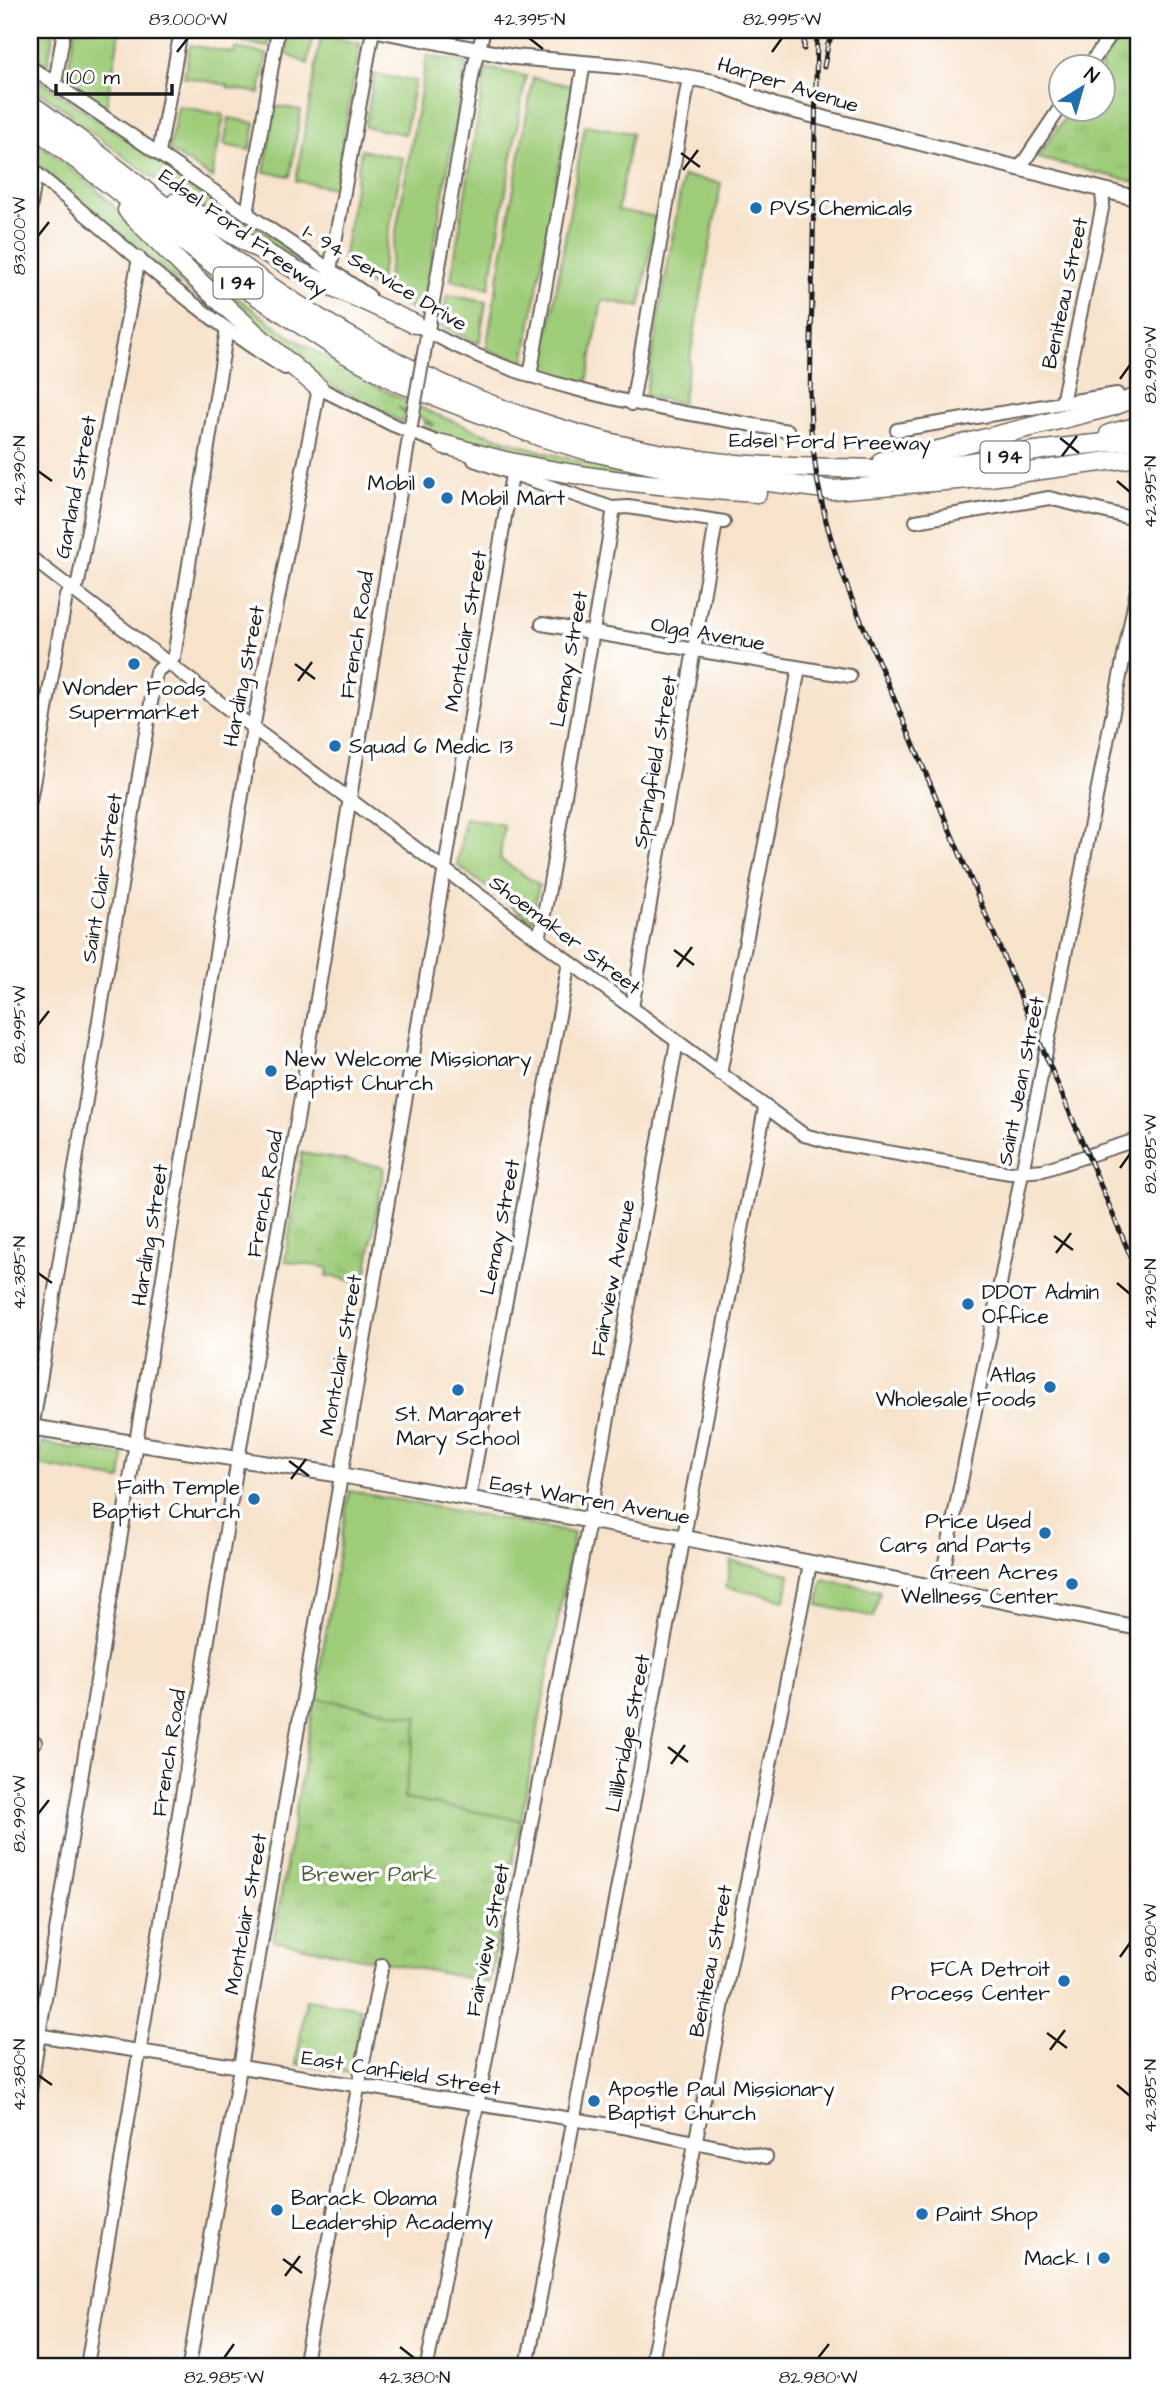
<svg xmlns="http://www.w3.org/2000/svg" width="1169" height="2396" font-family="'Architects Daughter',sans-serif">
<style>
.green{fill:#9fcc79;stroke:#5e744a;stroke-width:2}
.park{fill:url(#park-tufts);stroke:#5e744a;stroke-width:2}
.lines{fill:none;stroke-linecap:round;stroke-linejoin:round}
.minor-casing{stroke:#69625a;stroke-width:16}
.major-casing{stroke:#69625a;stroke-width:18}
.highway-casing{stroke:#69625a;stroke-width:21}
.minor{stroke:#fff;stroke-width:12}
.major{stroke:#fff;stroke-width:14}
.highway{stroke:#fff;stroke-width:18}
.rail-casing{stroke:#1c1c1c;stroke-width:5}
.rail{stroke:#fff;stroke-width:2.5;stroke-dasharray:8;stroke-linecap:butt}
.minor-bridge-casing{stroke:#69625a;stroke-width:16;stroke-linecap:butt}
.minor-bridge{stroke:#fff;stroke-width:12}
.ticks{fill:none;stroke:#1c1c1c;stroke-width:2.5}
.poi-dot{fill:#1f6fb2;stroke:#fff;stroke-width:2.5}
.labels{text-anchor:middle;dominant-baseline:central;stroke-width:7;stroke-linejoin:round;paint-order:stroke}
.shield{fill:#fff;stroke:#606060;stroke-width:2}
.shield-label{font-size:19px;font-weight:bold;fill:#1c1c1c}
.street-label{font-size:21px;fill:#1c1c1c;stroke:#fff}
.poi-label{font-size:21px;fill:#1c1c1c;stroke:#fff;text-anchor:start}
.park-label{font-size:21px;fill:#506241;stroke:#fff}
.neatline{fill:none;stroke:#1c1c1c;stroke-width:2.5}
.ticks-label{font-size:18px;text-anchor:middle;fill:#1c1c1c}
</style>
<defs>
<pattern id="park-tufts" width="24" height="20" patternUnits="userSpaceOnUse" patternTransform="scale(1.75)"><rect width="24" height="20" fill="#9fcc79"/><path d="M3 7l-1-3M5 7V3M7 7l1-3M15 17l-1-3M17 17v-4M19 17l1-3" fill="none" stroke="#88af68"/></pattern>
</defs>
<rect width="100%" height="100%" fill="#fff"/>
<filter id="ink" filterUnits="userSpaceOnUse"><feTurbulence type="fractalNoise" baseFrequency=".0143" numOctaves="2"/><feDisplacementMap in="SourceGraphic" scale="14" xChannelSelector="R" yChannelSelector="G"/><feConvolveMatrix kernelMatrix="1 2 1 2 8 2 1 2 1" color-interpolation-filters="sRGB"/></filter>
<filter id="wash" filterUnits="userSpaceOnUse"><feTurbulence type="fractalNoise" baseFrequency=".00686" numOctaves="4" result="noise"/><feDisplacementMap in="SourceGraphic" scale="28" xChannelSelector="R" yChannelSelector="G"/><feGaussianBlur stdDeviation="1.57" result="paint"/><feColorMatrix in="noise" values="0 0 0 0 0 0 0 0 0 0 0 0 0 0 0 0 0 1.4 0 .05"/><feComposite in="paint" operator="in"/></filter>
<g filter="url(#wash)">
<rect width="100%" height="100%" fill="#f7e3cc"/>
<g class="green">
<path d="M30,30H54L47,67L30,55Z"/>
<path d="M75,30H120L106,108L66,79Z"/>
<path d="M211,30H271L268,47L240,42Z"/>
<path d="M288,30L313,31L308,64L284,53Z"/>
<path d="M321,36L360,43L335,188L296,181Z"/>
<path d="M190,45L234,53L235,48L267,54L260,93L228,88V85L184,77Z"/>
<path d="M427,56L466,63L422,315L385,293Z"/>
<path d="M486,68L526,76L489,288L451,280Z"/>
<path d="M30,74L347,288L185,198L152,177L69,116L70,113L30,86Z"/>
<path d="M374,74L415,81L405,134L365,127Z"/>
<path d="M533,78L573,86L524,363L486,349Z"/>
<path d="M178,106L224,115L212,178L169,150Z"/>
<path d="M275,106L301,110L290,176L264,172Z"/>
<path d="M229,118L255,123L250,150L224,145Z"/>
<path d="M585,125L632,133L618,210L656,217L640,307L602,300L587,383L542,370Z"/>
<path d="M30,136L96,189L250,337L200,300L30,159Z"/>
<path d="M361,150L403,158L378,290L342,266Z"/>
<path d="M683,176L721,183L682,403L645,396Z"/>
<path d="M167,241L188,258L187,261L288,335L372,384L432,413L478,431L543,452L680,485L598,476L565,470L487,451L423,431L425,422L433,426L434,424L397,407L405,413L402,422L343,391L342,392C277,350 221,296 165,243Z"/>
<path d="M447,295L486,302L479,344L441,326Z"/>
<path d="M30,688L42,690L30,762Z"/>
<path d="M465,818L504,825L500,859L539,885L532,921L457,865Z"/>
<path d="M41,1443L124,1456L121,1480L37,1465Z"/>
<path d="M349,1491L574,1533L521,1820L404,1799L418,1717L315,1698Z"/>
<path d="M731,1561L790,1574L785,1600L726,1587Z"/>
<path d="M823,1579L880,1591L874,1617L818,1605Z"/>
</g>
<g class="park">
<path d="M1125,30H1139V183L1037,158L1071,109L1102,108V66H1100Z"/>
<path d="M302,1153L384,1167L365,1282L327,1276L328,1268L285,1261Z"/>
<path d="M315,1698L418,1717L404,1799L521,1820L489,1982L273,1941Z"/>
<path d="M306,1999L361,2008L351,2073L296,2064Z"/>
</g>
</g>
<g filter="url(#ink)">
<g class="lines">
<defs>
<g id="minor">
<path d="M1089,66L1114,30"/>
<path d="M30,67L369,296"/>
<path d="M55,84L64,30"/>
<path d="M159,153L181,30"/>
<path d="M30,168C114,236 193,312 285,368"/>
<path d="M1019,169L1060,108"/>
<path d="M30,210L36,173"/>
<path d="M247,214L278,30"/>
<path d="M330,270L373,30"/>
<path d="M408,320C524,391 658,408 788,431"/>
<path d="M424,353L474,66L484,30"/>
<path d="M530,376L584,63"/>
<path d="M313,385L393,425L442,444L448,449"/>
<path d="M1062,403L1103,204L1102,190"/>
<path d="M632,404L689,78"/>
<path d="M897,430L1117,394"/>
<path d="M474,460L612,508L628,507L724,522"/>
<path d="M916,521L1049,498L1139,520"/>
<path d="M30,557L253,728L804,1135L834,1143L1010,1173L1043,1170L1139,1139"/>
<path d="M542,624L850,676"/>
<path d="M30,801L66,596L78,583L139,258"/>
<path d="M539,939L549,889L614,508"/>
<path d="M632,1008L716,522"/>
<path d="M720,1074L799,669"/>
<path d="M30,1442L156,672L174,657L227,329"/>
<path d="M469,1499L569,962"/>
<path d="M940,1588L1139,580"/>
<path d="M30,1741L35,1742"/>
<path d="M30,2034L623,2127L766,2157"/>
<path d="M30,2090L253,728L319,388"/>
<path d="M87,2366L238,1459L298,1115L413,413"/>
<path d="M189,2366L512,475"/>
<path d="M304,2366L382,1965"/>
<path d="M427,2366L589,1521L677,1042"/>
<path d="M527,2366L765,1108"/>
<path d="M651,2366L810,1564"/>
</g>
<g id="major">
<path d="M377,30L514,57L630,67L714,82L776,106L1139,199"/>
<path d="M30,1427L341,1475L685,1538L1139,1628"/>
</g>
<g id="highway">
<path d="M30,104C112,160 186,227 267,284C400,376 555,443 716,462C756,467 796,467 837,468C863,468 890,471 916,469C957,466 996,457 1036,451C1071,446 1105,443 1139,439"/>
<path d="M30,124L242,286L344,353L400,383L541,437L589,451L674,470L832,490L982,478L1139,457"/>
<path d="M176,202L296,270L415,324"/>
<path d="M127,210C188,273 251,332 319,388"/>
<path d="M1109,434L1139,426"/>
<path d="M442,444C465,450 488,457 510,462C591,480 674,488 757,493"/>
<path d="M882,461L915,456L1114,406L1139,396"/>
</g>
</defs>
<use href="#minor" class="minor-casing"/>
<use href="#major" class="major-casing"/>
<use href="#highway" class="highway-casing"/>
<use href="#minor" class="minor"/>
<use href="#major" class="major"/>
<use href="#highway" class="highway"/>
<defs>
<g id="rail">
<path d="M817,30L810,399L811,430L817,479L826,521L836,556L851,597L1139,1276"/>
<path d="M804,49L805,30"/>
<path d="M824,67L828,44L835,30"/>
</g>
</defs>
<use href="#rail" class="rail-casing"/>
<use href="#rail" class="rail"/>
<defs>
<path id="minor-bridge" d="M413,413L424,353"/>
</defs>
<use href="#minor-bridge" class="minor-bridge-casing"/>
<use href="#minor-bridge" class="minor-bridge"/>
</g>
</g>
<path class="ticks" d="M529,38L543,49M177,52L188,38M772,52L782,38M681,153L700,167M683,170L698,150M38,236L49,222M1120,379L1130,365M1060,438L1079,453M1062,456L1077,436M38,471L52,481M1117,481L1130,492M295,664L315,679M298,681L312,662M674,950L694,965M677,967L692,947M38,1025L49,1011M1120,1168L1130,1154M1054,1236L1073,1250M1056,1253L1071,1233M38,1273L52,1283M1117,1283L1130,1294M289,1461L309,1476M291,1479L306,1459M668,1747L688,1762M671,1764L685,1745M38,1814L49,1800M1120,1957L1130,1943M1047,2033L1067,2048M1050,2050L1065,2030M38,2075L52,2085M1117,2085L1130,2096M283,2259L302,2273M285,2276L300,2256M400,2347L414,2358M224,2358L234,2344M818,2358L829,2344"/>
<g class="poi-dot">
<circle cx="756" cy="208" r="7"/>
<circle cx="429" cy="483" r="7"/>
<circle cx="447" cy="498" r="7"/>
<circle cx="134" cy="664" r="7"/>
<circle cx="335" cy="746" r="7"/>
<circle cx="271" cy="1071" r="7"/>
<circle cx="968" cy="1304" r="7"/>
<circle cx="1050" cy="1387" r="7"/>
<circle cx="458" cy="1390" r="7"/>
<circle cx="254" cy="1499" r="7"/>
<circle cx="1045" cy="1533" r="7"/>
<circle cx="1072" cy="1584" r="7"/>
<circle cx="1064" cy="1981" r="7"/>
<circle cx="594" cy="2101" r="7"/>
<circle cx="277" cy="2210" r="7"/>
<circle cx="922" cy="2214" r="7"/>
<circle cx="1104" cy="2258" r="7"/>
</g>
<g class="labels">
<g class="shield">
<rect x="213.5" y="267.5" width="49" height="31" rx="5"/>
<rect x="980.5" y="441.5" width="49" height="31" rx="5"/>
</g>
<g class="shield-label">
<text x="238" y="283">I 94</text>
<text x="1005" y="457">I 94</text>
</g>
<g class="street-label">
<text transform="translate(788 85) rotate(17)">Harper Avenue</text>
<text transform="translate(243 233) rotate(36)">Edsel Ford Freeway</text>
<text transform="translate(385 278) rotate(31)">I- 94 Service Drive</text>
<text transform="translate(1065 293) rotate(-78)">Beniteau Street</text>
<text transform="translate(830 442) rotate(1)">Edsel Ford Freeway</text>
<text transform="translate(76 487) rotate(-79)">Garland Street</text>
<text transform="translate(466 631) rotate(-80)">Montclair Street</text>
<text transform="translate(708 634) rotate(10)">Olga Avenue</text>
<text transform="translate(357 635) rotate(-81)">French Road</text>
<text transform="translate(569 659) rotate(-80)">Lemay Street</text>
<text transform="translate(244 676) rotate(-79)">Harding Street</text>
<text transform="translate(655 762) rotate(-80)">Springfield Street</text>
<text transform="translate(102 878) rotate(-81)">Saint Clair Street</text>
<text transform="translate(565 935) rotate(37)">Shoemaker Street</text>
<text transform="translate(1021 1081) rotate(-79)">Saint Jean Street</text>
<text transform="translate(265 1194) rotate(-80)">French Road</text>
<text transform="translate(500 1227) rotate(-79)">Lemay Street</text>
<text transform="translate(150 1235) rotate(-81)">Harding Street</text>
<text transform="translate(613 1278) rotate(-79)">Fairview Avenue</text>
<text transform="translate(341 1355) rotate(-80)">Montclair Street</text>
<text transform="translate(590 1500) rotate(10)">East Warren Avenue</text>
<text transform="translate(628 1733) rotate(-79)">Lillibridge Street</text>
<text transform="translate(169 1753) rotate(-81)">French Road</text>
<text transform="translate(246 1914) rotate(-80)">Montclair Street</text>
<text transform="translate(488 1940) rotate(-79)">Fairview Street</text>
<text transform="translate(711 1961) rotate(-79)">Beniteau Street</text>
<text transform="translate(401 2073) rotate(9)">East Canfield Street</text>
</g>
<g class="poi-label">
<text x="770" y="208">PVS Chemicals</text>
<text x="415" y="483" text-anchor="end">Mobil</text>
<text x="461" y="498">Mobil Mart</text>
<text x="134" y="688" text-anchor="middle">Wonder Foods<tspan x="134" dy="24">Supermarket</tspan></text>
<text x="349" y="746">Squad 6 Medic 13</text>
<text x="285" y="1059">New Welcome Missionary<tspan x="285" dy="24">Baptist Church</tspan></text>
<text x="982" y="1292">DDOT Admin<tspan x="982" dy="24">Office</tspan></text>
<text x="1036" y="1375" text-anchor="end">Atlas<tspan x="1036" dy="24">Wholesale Foods</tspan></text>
<text x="458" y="1414" text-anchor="middle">St. Margaret<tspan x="458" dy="24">Mary School</tspan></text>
<text x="240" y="1487" text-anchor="end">Faith Temple<tspan x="240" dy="24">Baptist Church</tspan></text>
<text x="1031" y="1521" text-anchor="end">Price Used<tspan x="1031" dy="24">Cars and Parts</tspan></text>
<text x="1058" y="1572" text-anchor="end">Green Acres<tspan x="1058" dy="24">Wellness Center</tspan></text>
<text x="1050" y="1969" text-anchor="end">FCA Detroit<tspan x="1050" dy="24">Process Center</tspan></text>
<text x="608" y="2089">Apostle Paul Missionary<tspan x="608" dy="24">Baptist Church</tspan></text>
<text x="291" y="2198">Barack Obama<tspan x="291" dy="24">Leadership Academy</tspan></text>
<text x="936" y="2214">Paint Shop</text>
<text x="1090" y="2258" text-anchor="end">Mack I</text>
</g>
<g class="park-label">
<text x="369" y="1874">Brewer Park</text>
</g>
</g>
<rect width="1169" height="2396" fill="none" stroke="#fff" stroke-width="77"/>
<g transform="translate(1082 88) rotate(37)"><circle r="33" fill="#ffffff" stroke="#a4a4a4" stroke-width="2"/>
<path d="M0-5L12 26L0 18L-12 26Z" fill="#1f6fb2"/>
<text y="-10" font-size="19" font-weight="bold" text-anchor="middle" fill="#1c1c1c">N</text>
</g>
<path d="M56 84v10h116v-10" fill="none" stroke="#1c1c1c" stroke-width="3.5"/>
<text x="66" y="84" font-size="21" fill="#1c1c1c" stroke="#ffffff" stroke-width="5" paint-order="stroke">100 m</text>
<rect x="38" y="38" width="1092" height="2320" class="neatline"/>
<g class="ticks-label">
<text x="188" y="25">83.000°W</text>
<text x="529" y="25">42.395°N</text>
<text x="782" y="25">82.995°W</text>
<text transform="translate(19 236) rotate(-90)" y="6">83.000°W</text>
<text transform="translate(1150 365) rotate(-90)" y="6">82.990°W</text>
<text transform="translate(19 471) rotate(-90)" y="6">42.390°N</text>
<text transform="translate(1150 492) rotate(-90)" y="6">42.395°N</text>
<text transform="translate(19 1025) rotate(-90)" y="6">82.995°W</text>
<text transform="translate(1150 1154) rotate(-90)" y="6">82.985°W</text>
<text transform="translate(19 1273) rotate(-90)" y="6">42.385°N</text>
<text transform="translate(1150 1294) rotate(-90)" y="6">42.390°N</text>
<text transform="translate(19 1814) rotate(-90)" y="6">82.990°W</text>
<text transform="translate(1150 1943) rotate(-90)" y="6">82.980°W</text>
<text transform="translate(19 2075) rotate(-90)" y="6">42.380°N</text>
<text transform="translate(1150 2096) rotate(-90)" y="6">42.385°N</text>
<text x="224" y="2383">82.985°W</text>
<text x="414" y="2383">42.380°N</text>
<text x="818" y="2383">82.980°W</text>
</g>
</svg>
